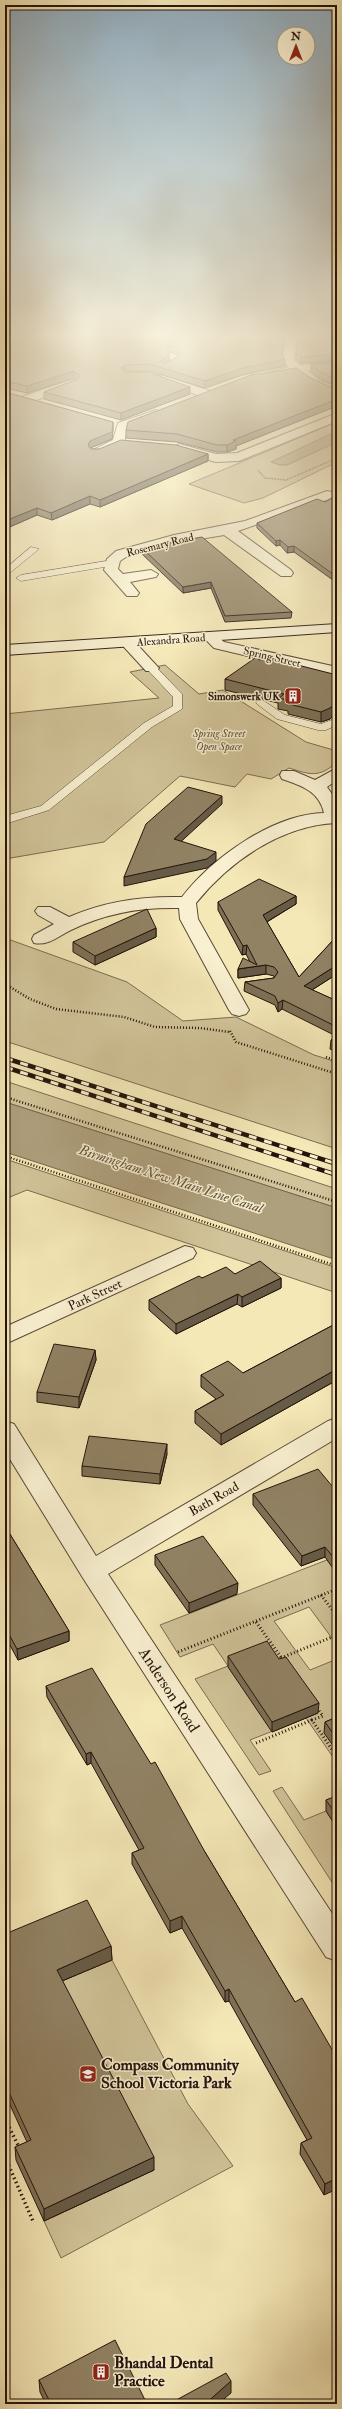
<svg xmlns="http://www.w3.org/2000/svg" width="342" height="2409" font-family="'IM FELL Double Pica',serif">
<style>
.green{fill:#d2c49a;stroke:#7c6c52}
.water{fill:#aea07d;stroke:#77684f}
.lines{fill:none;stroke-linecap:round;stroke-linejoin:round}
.lane-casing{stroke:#594836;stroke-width:1}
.street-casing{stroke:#594836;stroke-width:2}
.secondary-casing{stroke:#25130b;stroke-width:2}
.path-far3{stroke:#25130b;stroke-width:1.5;stroke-dasharray:0.5 1;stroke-linecap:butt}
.path-far2{stroke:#25130b;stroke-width:2.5;stroke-dasharray:1 2;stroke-linecap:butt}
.path-far1{stroke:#25130b;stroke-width:3;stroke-dasharray:1 2.5;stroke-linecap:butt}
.path{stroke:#25130b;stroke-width:3.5;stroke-dasharray:1.5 3;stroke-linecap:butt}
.lane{fill:#f8f0d0;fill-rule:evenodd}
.street{fill:#f8f0d0;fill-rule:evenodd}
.secondary{fill:#f8f0d0;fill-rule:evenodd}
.rail-casing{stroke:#25130b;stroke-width:4.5}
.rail{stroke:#f8f0d0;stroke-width:3;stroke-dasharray:8;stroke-linecap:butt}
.wall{fill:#7d7056;stroke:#25130b;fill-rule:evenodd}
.shaded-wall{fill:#665b46;stroke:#25130b}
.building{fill:#918264;stroke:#25130b;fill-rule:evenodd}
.labels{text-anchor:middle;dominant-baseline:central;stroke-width:3;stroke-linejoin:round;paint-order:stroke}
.far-street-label{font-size:11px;fill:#25130b;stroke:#f8f0d0}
.far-poi-label{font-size:11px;font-weight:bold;fill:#25130b;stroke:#f8f0d0;text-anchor:end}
.far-park-label{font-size:11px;font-style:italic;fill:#62513d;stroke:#f8f0d0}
.street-label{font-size:13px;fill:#25130b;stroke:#f8f0d0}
.water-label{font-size:14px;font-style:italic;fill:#63523e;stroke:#f8f0d0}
.near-street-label{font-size:16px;fill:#25130b;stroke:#f8f0d0}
.near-poi-label{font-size:16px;font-weight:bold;fill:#25130b;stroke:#f8f0d0;text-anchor:start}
</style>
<rect width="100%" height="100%" fill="#f5e8b7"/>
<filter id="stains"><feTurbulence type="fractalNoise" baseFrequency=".005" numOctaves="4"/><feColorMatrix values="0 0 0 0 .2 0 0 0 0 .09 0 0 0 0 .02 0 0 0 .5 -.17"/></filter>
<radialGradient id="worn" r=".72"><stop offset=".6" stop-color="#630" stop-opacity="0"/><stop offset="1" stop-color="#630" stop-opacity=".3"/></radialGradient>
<g class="green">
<path d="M337,422V462L263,498L244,503L189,484Z"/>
<path d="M165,665L199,694L223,690L306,742L337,751V762C319,778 311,775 289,768L271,779L247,774L235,787L180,776L104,842L5,859V714L159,698L130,672Z"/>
<path d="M5,938L127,982L183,1021L236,1017L314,1055L337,1062V1149L5,1041Z"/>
<path d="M5,1081L337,1189V1208L5,1102Z"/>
<path d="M5,1159L337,1268V1293L27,1190L5,1199Z"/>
<path d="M337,1556V1645L309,1607L274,1621L310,1670L337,1659V1735L329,1739L337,1751V1763L306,1718L250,1740L271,1771L259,1775L195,1679L228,1666L213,1644L180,1657L160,1625Z"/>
<path d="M282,1787L304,1820L326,1811L337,1828V1890L273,1791Z"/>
<path d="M112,1960L188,2104L233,2166L61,2258L44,2221L154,2170L57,1983Z"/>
</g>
<g class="water">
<path d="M337,431V442L287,465H280L271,462Z"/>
<path d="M5,1102L337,1208V1260L5,1152Z"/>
</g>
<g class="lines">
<defs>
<g id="lane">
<path d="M286,335H294L296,339L293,349L286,347L288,339Z"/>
<path d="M167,352L177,355L179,362L166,370L162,368L171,361Z"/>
<path d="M31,547L39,549L5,577V569Z"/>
<path d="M113,560L118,563L116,565L21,581L16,578L21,575Z"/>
<path d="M151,665L155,666L182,694V709L152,727L49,810L5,824V816L41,806L144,723L173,706V697L146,668Z"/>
<path d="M261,699L285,715L321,724L337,718V725L326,730H318L277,719L257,704L256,702Z"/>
</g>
<g id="street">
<path d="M290,344L296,347L294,360L300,365L337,362V368L308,371L319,380L337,388V396L311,384L296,373L265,377L263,375L265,373L289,367L282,361L284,347Z"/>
<path d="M162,375L210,391L212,394L206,398L158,381L156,379L158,377Z"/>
<path d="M72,380L76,382L78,384L76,386L28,403L22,399L24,396Z"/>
<path d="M156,410L162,414L160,417L127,428L124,445L95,456L89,452L113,440L118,423Z"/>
<path d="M337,413V421L239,461L216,462L175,451L173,448L179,444L216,454L237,453Z"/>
<path d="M327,491L332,492L334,495L332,498L238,531L291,570L293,573L291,576H281L224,535L176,543L126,557L120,561L118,569L123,574L151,570L158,574L156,577L130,582L139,593L137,596H127L104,570L107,559L116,551L174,535L245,521Z"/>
<path d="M210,633L215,634L224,642L337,667V677L214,648L203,637Z"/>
<path d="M128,639L133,640L156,665L159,668L156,671H146L123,646L121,643Z"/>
<path d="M337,768V780L327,787L337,801V823C282,825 230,861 196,903L198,919L249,1010L246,1014L239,1016L232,1014L229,1010L180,919L179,908C140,907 106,913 71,930C59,936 48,946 34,943L32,939L34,935L54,924L38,915L35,911L38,907H50L69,917C105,901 143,896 182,897C212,858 273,814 324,813C319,791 302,786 282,779L280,775L282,771H294L315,780Z"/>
<path d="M185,1246L193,1248L196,1253L193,1258L5,1344V1327Z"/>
<path d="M337,1418V1438L108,1574L337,1921V1961L326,1957L83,1578L5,1451V1421L14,1424L96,1556L328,1421Z"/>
</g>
<path id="secondary" d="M337,624V632L5,655V645Z"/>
</defs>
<use href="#lane" class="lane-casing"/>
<use href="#street" class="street-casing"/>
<use href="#secondary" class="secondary-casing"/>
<path class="path-far3" d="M258,470L265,478L286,480L337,458"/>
<g class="path-far2">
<path d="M5,984L30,999L56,1009L124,1017L155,1027L200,1028L229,1032"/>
<path d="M230,1031L236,1042L337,1074"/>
<path d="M326,1057L337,1061"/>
<path d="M5,1097L337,1202"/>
<path d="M5,1156L337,1266"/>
</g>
<g class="path-far1">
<path d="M321,1595L337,1616"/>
<path d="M256,1622L283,1660"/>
<path d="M178,1652L337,1589"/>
<path d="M281,1658L337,1635"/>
<path d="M317,1708L323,1716L312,1720L337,1757"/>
<path d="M256,1743L312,1720"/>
</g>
<g class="path">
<path d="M5,2126L9,2127L19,2147"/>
<path d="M5,2157L33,2221"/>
</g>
<use href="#lane" class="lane"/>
<use href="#street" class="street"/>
<use href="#secondary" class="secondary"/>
<defs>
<g id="rail">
<path d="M5,1058L337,1164"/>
<path d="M5,1067L337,1175"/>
</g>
</defs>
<use href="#rail" class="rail-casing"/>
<use href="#rail" class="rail"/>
</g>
<g class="wall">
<path d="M57,335H286L282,355L285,366L242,375L205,388L149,371L125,372L190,394L121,420L44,399V392L76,380L74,378L27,393L5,388V345ZM168,352L177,354L178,356L165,364L169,361Z"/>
<path d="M295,335H337V361L300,363L296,359L297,338Z"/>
<path d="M337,363V386L320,379L311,371V364Z"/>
<path d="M311,378L337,390V406L236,446V449L227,452H217L177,442L126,438V430Z"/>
<path d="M5,392L113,422V429L112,439L90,448L91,449L208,454V461L100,507L90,504L52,520L37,515L5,529Z"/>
<path d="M337,495V583L294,552L287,553L280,545L276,546L257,528V523L325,502Z"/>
<path d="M142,548L292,612L291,618L225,622L211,588L183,593L142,554Z"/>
<path d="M259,660L330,719L321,722L288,714V711L278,709V703L225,690V679Z"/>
<path d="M296,896V904L267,922L299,977L337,936V974L312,990L337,1001V1052L330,1049L331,1040L336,1036L282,1009L278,1012L275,1005L244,991L245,982L274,978V976L266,974L238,978V969L250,962L246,954L242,955L218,910V902Z"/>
<path d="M156,928V937L95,965L73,952V942Z"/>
<path d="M235,1274L281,1278V1288L242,1307L237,1304L176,1334L149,1310V1300L202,1278Z"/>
<path d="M337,1323V1380L221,1445L195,1423V1411L216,1399L201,1387V1375L243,1373Z"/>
<path d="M95,1350L96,1360L79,1408L37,1402V1392Z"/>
<path d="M167,1454L160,1484L82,1476V1466Z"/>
<path d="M337,1492V1574L325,1557L301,1566L253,1505V1494Z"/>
<path d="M5,1526L69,1631V1641L18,1660L5,1636Z"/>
<path d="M155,1555L237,1594L189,1613L155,1565Z"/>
<path d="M228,1656L318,1713L272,1732L228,1667Z"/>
<path d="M46,1686L205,1852L295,2002L337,2058L324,2195L300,2154L301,2143L307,2140L229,2001L225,2002L182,1928L170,1933L132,1864V1853L139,1850L91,1763L87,1765L47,1697Z"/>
<path d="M337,1717V1751L324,1733L325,1722Z"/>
<path d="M337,1796V1828L326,1811V1800Z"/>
<path d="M5,1934L111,1946L112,1960L62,1981L154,2170L44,2221L16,2160L15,2147L27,2142L5,2094Z"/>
<path d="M39,2380L147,2404H46L40,2392Z"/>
</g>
<g class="shaded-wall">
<path d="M9,335H44L5,342V336Z"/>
<path d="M285,335H286L281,360L285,359V366L242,375L205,388V381L281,354Z"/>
<path d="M169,354V361L161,368V361Z"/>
<path d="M337,354V361L300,363L301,357Z"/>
<path d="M125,365V372L121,368Z"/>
<path d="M73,371L74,378L27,393V386Z"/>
<path d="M190,387V394L121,420V413Z"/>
<path d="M337,399V406L236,446V449L227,452V445L233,440Z"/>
<path d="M113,422V429L112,439L90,448L88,445L90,441Z"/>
<path d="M208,454V461L100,507V500Z"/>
<path d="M90,496V504L52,520L51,513Z"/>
<path d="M37,508V515L5,529V521Z"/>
<path d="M280,540V545L276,546V541Z"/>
<path d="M294,546V552L287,553L288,547Z"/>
<path d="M211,582V588L183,593V587Z"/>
<path d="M337,703V713L330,719L321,722V712Z"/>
<path d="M222,796V804L174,848V839Z"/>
<path d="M216,852V861L207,868L124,886V877Z"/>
<path d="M296,896V904L263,924V915Z"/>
<path d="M156,928V937L95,965V956Z"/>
<path d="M247,945L246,954L242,955L243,946Z"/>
<path d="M266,965V974L238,978V969Z"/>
<path d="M337,965V974L304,995V986Z"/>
<path d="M283,1000L282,1009L278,1012V1003Z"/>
<path d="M281,1278V1288L242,1307V1297Z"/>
<path d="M238,1294L237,1304L176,1334V1324Z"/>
<path d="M95,1350L96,1360L79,1408V1397Z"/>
<path d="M337,1369V1380L221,1445V1434Z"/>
<path d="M167,1444V1454L160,1484V1474Z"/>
<path d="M325,1547V1557L301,1566L302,1556Z"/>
<path d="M238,1583L237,1594L189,1613V1603Z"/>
<path d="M69,1631V1641L18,1660L17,1649Z"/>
<path d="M319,1703L318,1713L272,1732V1722Z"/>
<path d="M91,1752V1763L87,1765L86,1754Z"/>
<path d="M182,1916V1928L170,1933V1921Z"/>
<path d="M111,1946L112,1960L57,1983V1970Z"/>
<path d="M229,1989V2001L225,2002V1991Z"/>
<path d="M154,2157V2170L44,2221V2209Z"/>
<path d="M337,2178V2189L324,2195L325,2184Z"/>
<path d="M231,2381V2393L218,2404H205Z"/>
</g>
<g class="building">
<path d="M57,335H285L281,354L285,359L243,368L205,381L149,364L125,365L121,368L125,372H148L190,387L121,413L44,392L78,379L80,375L73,371L27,386L5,381V345ZM166,345L177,347L180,355L165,364L161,361L169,354Z"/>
<path d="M297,335H337V354L301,357L296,353Z"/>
<path d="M337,363V379L320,372L311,364Z"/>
<path d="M296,368L311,378L337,390V399L233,440L236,441L227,445H217L177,434L126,430L128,422L251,375Z"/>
<path d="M5,392L113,422L112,432L90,441L88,445L91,449H99L121,440L176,445L208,454L100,500L90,496L51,513L37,508L5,521Z"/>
<path d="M337,495V577L294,546L288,547L280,540L276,541L257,523L317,499L325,502Z"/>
<path d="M202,537L292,612L225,616L211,582L183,587L142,548Z"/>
<path d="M258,656L259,660L270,658L337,675V703L330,708L321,712L289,704L292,701L279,698L284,694L225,679Z"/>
<path d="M188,787L222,796L174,839L216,852L207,859L124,877L146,824Z"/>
<path d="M259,879L296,896L263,915L299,977L337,936V965L304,986L337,1001V1027L283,1000L278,1003L275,996L245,982L274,978L278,972L274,967L266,965L238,969L243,958L257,965L247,945L243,946L218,902Z"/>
<path d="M147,909L156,928L95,956L73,942Z"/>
<path d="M337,1036V1043L331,1040Z"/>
<path d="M260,1261L281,1278L242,1297L238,1294L176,1324L149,1300L199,1276L202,1278L226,1267L235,1274Z"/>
<path d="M337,1323V1369L221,1434L195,1411L224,1395L201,1375L228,1361L243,1373Z"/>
<path d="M54,1344L95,1350L79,1397L37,1392Z"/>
<path d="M89,1436L167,1444L160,1474L82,1466Z"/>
<path d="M318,1469L337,1492V1562L325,1547L302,1556L253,1494Z"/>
<path d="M5,1526L69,1631L17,1649L5,1627Z"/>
<path d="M203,1536L238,1583L189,1603L155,1555Z"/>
<path d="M267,1641L279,1659L286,1657L319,1703L272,1722L228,1656Z"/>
<path d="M92,1668L151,1764L155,1762L205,1852L295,2002L302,1998L337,2058V2178L325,2184L301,2143L312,2138L229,1989L225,1991L182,1916L170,1921L132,1853L144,1848L91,1752L86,1754L46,1686Z"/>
<path d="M337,1717V1739L325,1722Z"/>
<path d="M337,1796V1816L326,1800Z"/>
<path d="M87,1900L111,1946L57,1970L154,2157L44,2209L15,2147L31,2140L5,2084V1934Z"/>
<path d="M115,2340L147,2404H51L39,2380Z"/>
<path d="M226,2373L231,2381L205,2404H169Z"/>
</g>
<linearGradient id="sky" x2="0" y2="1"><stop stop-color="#91acbd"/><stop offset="0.5" stop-color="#faf5df"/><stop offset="1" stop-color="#faf5df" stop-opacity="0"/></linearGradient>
<rect width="342" height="672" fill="url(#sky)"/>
<defs>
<symbol id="building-square" viewBox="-11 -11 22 22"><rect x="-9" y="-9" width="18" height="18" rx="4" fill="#8f2418" stroke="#f8f0d0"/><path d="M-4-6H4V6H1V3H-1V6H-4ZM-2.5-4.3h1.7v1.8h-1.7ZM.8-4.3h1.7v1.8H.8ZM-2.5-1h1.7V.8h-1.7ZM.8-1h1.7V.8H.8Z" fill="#fff"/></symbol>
<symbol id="school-square" viewBox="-11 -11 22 22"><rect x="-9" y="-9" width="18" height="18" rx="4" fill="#8f2418" stroke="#f8f0d0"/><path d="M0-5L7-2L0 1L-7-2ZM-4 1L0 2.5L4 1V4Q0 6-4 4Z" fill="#fff"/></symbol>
</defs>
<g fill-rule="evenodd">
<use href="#building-square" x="283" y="686" width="20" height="20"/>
<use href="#school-square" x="78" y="2064" width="20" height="20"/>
<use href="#building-square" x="91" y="2362" width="20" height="20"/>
</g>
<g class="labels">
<g class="far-street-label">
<text transform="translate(160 545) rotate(-14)">Rosemary Road</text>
<text transform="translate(171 640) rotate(-4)">Alexandra Road</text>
<text transform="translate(272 657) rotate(13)">Spring Street</text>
</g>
<g class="far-poi-label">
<text x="280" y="696">Simonswerk UK</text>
</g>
<g class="far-park-label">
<text x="219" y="733">Spring Street<tspan x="219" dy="13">Open Space</tspan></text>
</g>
<g class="street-label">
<text transform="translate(95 1295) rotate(-25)">Park Street</text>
<text transform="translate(214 1499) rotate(-30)">Bath Road</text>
</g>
<g class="water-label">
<text transform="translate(171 1179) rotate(18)">Birmingham New Main Line Canal</text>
</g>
<g class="near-street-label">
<text transform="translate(169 1690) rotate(57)">Anderson Road</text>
</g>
<g class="near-poi-label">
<text x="101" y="2065">Compass Community<tspan x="101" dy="18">School Victoria Park</tspan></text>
<text x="114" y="2363">Bhandal Dental<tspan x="114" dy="18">Practice</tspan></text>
</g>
</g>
<rect width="342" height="2409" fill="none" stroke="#f5e8b7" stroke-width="20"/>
<rect x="6" y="6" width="330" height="2397" fill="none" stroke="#25130b" stroke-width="2"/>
<rect x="10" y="10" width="322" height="2389" fill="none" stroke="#25130b"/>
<g transform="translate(296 46)"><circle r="19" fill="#f8f0d0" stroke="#a49881"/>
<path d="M0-3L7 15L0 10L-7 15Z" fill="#8f2418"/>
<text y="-6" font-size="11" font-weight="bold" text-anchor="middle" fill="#25130b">N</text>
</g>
<rect width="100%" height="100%" filter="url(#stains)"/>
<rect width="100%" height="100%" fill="url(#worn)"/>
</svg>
